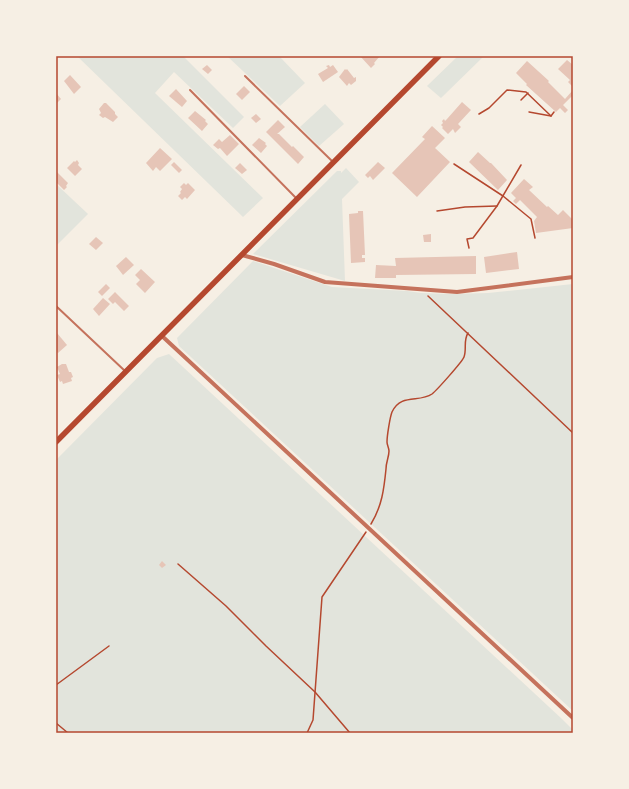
<svg xmlns="http://www.w3.org/2000/svg" width="629" height="789" font-family="'Public Sans',sans-serif">
<style>
.green{fill:#e2e4dc}
.building{fill:#e6c5b7}
.lines{fill:none;stroke-linecap:round;stroke-linejoin:round}
.path{stroke:#b5482f;stroke-width:1.5}
.service{stroke:#c5725c;stroke-width:2}
.minor{stroke:#c5725c;stroke-width:4}
.secondary{stroke:#b5482f;stroke-width:5.5}
.neatline{fill:none;stroke:#b5482f;stroke-width:1.5}
</style>
<rect width="100%" height="100%" fill="#f6efe4"/>
<g class="green">
<path d="M77,56H183L244,117L233,128L174,72L155,93L263,198L243,217Z"/>
<path d="M227,56H279L305,83L280,106Z"/>
<path d="M458,56H484L441,98L427,86Z"/>
<path d="M325,104L344,124L319,146L300,127Z"/>
<path d="M346,168L359,182L342,199L345,281L253,254L337,171H341V173Z"/>
<path d="M56,184L88,214L56,246Z"/>
<path d="M253,261L332,287L407,291L421,293L449,294L488,293L573,284V711L179,346L177,338Z"/>
<path d="M169,354L562,719L573,730V733H56V460L157,358Z"/>
</g>
<g class="building">
<path d="M360,56H380L374,63L375,64L371,68Z"/>
<path d="M567,60L573,65V87L568,82L570,80L558,69Z"/>
<path d="M527,61L549,81L548,82L565,99L573,90V95L563,105L568,110L565,113L560,108L556,112L526,85L527,84L516,73Z"/>
<path d="M207,65L212,70L208,74L202,69Z"/>
<path d="M329,65L330,67L333,65L338,72L323,82L318,74L328,68L326,66Z"/>
<path d="M345,69L346,70L347,69L354,78L356,77V81L351,85L349,83L347,86L339,77Z"/>
<path d="M70,75L81,87L74,94L64,81Z"/>
<path d="M244,86L250,92L242,100L236,94Z"/>
<path d="M176,89L187,101L182,107L169,96Z"/>
<path d="M56,93L61,99L57,103L56,102Z"/>
<path d="M462,102L471,110L458,124L461,127L455,133L453,129L448,134L442,128L443,127L441,125L443,123L442,121L444,119L445,121L447,119Z"/>
<path d="M104,103H106L115,112V114L118,117L113,122L105,117L103,118L99,115L101,113L99,109Z"/>
<path d="M195,111L206,120L205,121L208,124L202,131L188,118Z"/>
<path d="M256,114L261,119L256,123L251,118Z"/>
<path d="M278,120L285,127L277,134H279L292,147L293,146L304,157L298,164L266,132Z"/>
<path d="M432,126L445,138L435,148L450,162L417,197L392,173L425,139L422,137Z"/>
<path d="M230,135L239,144L227,156L220,148L218,149L213,145L219,139L222,142Z"/>
<path d="M259,138L266,143L265,144L267,146L261,153L252,145Z"/>
<path d="M160,148L172,159L160,171L156,167L153,171L146,163Z"/>
<path d="M478,152L490,163H491L507,180L498,190L469,162Z"/>
<path d="M77,160L79,163L78,165L82,169L75,176L67,168L74,161L75,162Z"/>
<path d="M174,162L182,170L179,173L171,165Z"/>
<path d="M378,162L385,168L373,180L370,176L368,178L365,175Z"/>
<path d="M240,163L247,170L242,174L235,168Z"/>
<path d="M56,171L68,183L66,186L67,187L64,190L56,182Z"/>
<path d="M524,179L533,187L529,190L547,207L548,206L558,215L563,210L573,220V228L536,233L534,221L537,217L520,200L516,204L513,201L516,198L511,193Z"/>
<path d="M184,183L186,185L188,183L195,190L187,199L185,197L182,200L178,196L181,193L180,192L182,189L180,187Z"/>
<path d="M358,211H363L365,255H362V258H365V262L351,263L349,214L358,213Z"/>
<path d="M431,234V242H424L423,235Z"/>
<path d="M96,237L103,243L96,250L89,244Z"/>
<path d="M517,252L519,269L486,273L484,257Z"/>
<path d="M476,256V274L396,275V278H375L376,265L396,266L395,258Z"/>
<path d="M126,257L134,265L123,275L116,266Z"/>
<path d="M141,269L155,282L145,293L136,284L140,280L135,275Z"/>
<path d="M106,284L110,288L102,296L98,292Z"/>
<path d="M115,292L129,306L124,311L115,302L113,304L108,299Z"/>
<path d="M103,298L110,304L99,316L93,309Z"/>
<path d="M57,333L67,345L58,353L56,351V334Z"/>
<path d="M62,364H66L69,372H71L73,377L71,378L72,381L63,384L62,381L60,382L57,375L60,374L57,367Z"/>
<path d="M162,561L166,565L162,568L159,565Z"/>
</g>
<g class="lines">
<g class="path">
<path d="M521,100L528,93"/>
<path d="M529,112L551,116"/>
<path d="M479,114L489,108L507,90L526,92L551,116L554,112"/>
<path d="M454,164L503,196L531,219L535,238"/>
<path d="M437,211L465,207L497,206"/>
<path d="M469,248L467,239L473,238L497,206L521,165"/>
<path d="M428,296L573,433"/>
<path d="M371,524C382,506 384,489 386,469C386,462 389,457 389,451C389,448 387,445 387,442C387,436 390,417 392,412C401,393 419,403 432,394C437,390 462,362 464,357C467,349 463,341 468,333"/>
<path d="M178,564L226,606L266,646L315,692L350,733"/>
<path d="M56,685L109,646"/>
<path d="M56,723L68,733"/>
<path d="M307,733L313,720L322,597L366,532"/>
</g>
<g class="service">
<path d="M245,76L333,162"/>
<path d="M190,90L297,199"/>
<path d="M56,306L125,371"/>
</g>
<g class="minor">
<path d="M242,255L274,264L325,282L457,292L573,277"/>
<path d="M162,336L573,718"/>
</g>
<path class="secondary" d="M56,442L439,56"/>
</g>
<rect width="629" height="789" fill="none" stroke="#f6efe4" stroke-width="114"/>
<rect x="57" y="57" width="515" height="675" class="neatline"/>
</svg>
